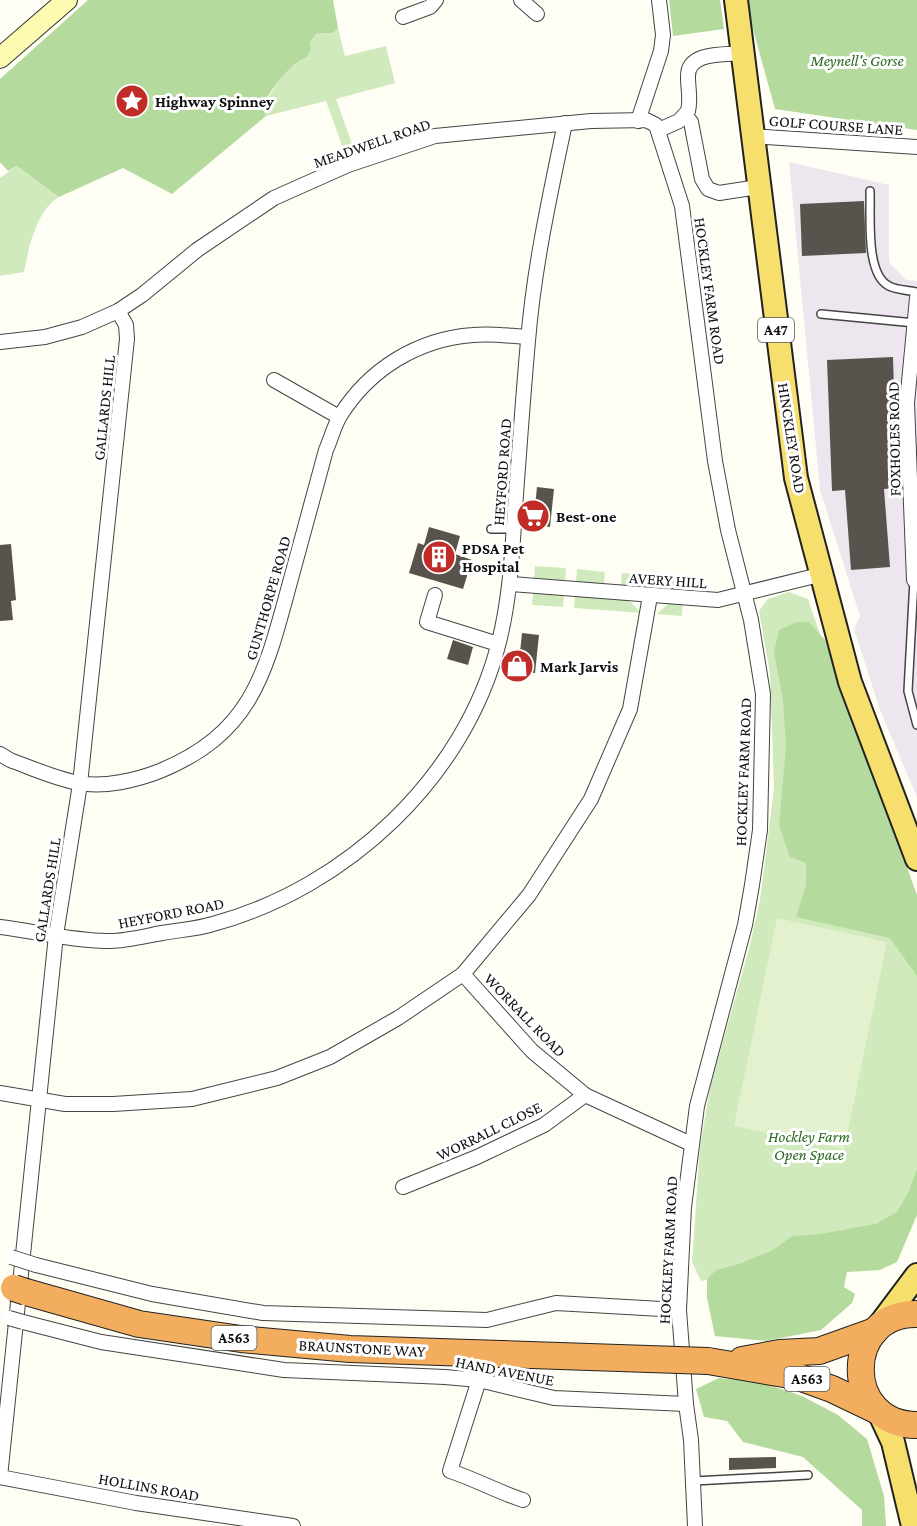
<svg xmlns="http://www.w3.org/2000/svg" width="917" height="1526" font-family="'Crimson Pro',serif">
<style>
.industrial{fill:#eee6ee}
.green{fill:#d1eabd}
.forest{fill:#b4da9d}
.pitch{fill:#e3f1cf}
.building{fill:#59534d}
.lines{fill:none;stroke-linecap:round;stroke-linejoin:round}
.lane-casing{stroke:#444;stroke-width:10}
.street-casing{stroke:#444;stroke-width:16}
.secondary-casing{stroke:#333;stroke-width:22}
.primary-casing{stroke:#222;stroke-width:26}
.highway-casing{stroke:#222;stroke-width:28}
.lane{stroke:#fff;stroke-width:7}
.street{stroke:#fff;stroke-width:14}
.secondary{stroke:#fdfbb1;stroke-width:20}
.primary{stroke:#f6df6d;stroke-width:22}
.highway{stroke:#f2ad5f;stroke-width:26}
.street-bridge-casing{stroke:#444;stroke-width:16;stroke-linecap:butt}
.highway-bridge-casing{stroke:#222;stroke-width:28;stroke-linecap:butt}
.street-bridge{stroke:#fff;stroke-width:14}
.highway-bridge{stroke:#f2ad5f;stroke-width:26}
.labels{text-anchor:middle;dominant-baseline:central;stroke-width:6;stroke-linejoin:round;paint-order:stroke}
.shield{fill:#fff;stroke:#585858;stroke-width:1.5}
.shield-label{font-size:15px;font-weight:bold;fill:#111}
.park-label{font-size:16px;font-style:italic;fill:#2a6920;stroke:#fff}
.poi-label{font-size:16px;font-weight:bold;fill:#111;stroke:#fff;text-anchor:start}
.street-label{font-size:16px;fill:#111;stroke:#fff}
</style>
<rect width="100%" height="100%" fill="#fffef4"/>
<path class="industrial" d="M789,162L889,185V262L906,280L917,281V797L880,710L854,629L860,616L820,490Z"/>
<g class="green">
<path d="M338,28L345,56L386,46L395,83L336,99L356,155L347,159L326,101L266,116L262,107L283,75L311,50L310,44L317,33H333Z"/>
<path d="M17,166L59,197C36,211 29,247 24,272L0,276V178Z"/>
<path d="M535,566L566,568L565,581L534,579Z"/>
<path d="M577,569L605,572L604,584L576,582Z"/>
<path d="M622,573L651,575L650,588L621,586Z"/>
<path d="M660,576L678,577L677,590L659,589Z"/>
<path d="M685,578L706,579L705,592L684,591Z"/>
<path d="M533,592L564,594L563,607L532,605Z"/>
<path d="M789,592L808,599L917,918V1209L895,1234L701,1281L692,1262L700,1147L711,1083L749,949L760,900L774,789L770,673L759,611L768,599Z"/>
<path d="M575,595L628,599L641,613L574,608Z"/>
<path d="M670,602L683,603L682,616L657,614Z"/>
</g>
<g class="forest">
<path d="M88,0H333L338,28L333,33H317L310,43L311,50L307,57C291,62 269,92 262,107L266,116L172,194L123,168L59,197L17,166L8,171L0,162V79Z"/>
<path d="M669,0H720L724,29L673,36Z"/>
<path d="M749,0H917V130L775,109L751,22Z"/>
<path d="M797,622H809L825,640L917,895V976L890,938L796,917L806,885V863L790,857L779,826L786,746L783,700L774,652L779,630Z"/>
<path d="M917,1169V1215L897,1262L880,1270L847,1272L844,1287L855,1294L852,1303L821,1330L766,1341L715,1336L707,1298V1279L716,1270L739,1264L773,1250L792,1236L820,1234L876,1224L897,1212L909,1191Z"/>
<path d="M719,1378L760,1382L802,1396L838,1415L867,1439L884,1496L886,1526H862V1510L803,1457L743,1442L727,1421L704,1417L696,1389Z"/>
</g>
<path class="pitch" d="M777,918L887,942L844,1149L734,1126Z"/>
<g class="building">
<path d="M864,201L866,253L802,256L800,204Z"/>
<path d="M893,357L897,488L884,489L890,567L851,570L845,490L832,491L827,360Z"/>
<path d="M537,487L554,489L550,527L533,525Z"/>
<path d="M429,527L460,536L455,554L472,560L463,589L409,573L418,543L424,545Z"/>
<path d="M11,544L16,600L11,601L13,620L0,621V545Z"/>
<path d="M522,633L539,635L535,673L518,672Z"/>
<path d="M453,640L473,647L468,665L447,659Z"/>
<path d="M776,1457V1468L729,1470V1458Z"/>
</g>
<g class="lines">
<defs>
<g id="lane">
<path d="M870,191C871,216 865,274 889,286C896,290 908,290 917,292"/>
<path d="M821,314L915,323"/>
<path d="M491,529H514"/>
<path d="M914,580L908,691L917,725"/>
<path d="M694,1481L808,1475"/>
</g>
<g id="street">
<path d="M521,0L537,14"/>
<path d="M403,17L430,7L436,0"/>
<path d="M685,116L691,122L702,179L708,189L719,193L758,187"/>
<path d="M638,121L661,51L663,35L659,0"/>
<path d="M659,130L679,121L688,111C691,99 688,89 688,77C687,51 725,55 743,53"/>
<path d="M752,136L917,147"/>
<path d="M0,342L45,337L82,327L118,311L142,295L197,250L274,198L348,165L435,136L591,121L646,120L656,125L682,206L715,461L728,530L751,620L763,694L760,830L752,885L745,925L697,1106L684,1207L679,1310L686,1404L691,1440L695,1526"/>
<path d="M274,380L339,417"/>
<path d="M914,580L907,403L917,298"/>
<path d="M511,584L718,600L819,575"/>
<path d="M435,595L427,622L498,644"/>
<path d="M0,754L10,760C32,768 56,779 79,783C104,788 137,780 160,771C252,733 265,674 289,586C301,541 314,495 326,450C331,439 334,426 340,416C369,369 418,339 473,335C491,333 510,336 528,337"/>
<path d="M0,927C32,931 80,942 110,941C127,941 145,936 162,933C179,930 197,929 213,924C346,888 465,778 499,642C510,598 512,555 515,509C519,453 523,397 528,341C534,267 550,195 565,123"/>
<path d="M463,974L532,1051L585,1095L691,1144"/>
<path d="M0,1093L65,1104H113L192,1099L277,1078L330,1057L398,1018L463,974L529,895L591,799L630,709L650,596"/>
<path d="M403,1187L477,1157L544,1125L585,1095"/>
<path d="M36,1265L152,1294L263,1313L487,1320L556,1303L679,1310"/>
<path d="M23,1322L101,1342L284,1370L445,1377L479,1380L554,1398L686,1404"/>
<path d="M479,1380L450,1471C475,1479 498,1492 523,1500"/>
<path d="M0,1477L56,935L80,784L127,339L126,325L118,311"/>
<path d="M0,1477L136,1503L293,1526"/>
</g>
<path id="secondary" d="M0,58L67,0"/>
<g id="primary">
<path d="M736,0L796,478L850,682L917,859"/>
<path d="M878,1327L917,1275"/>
<path d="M879,1412L893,1442L913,1526"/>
</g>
<g id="highway">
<path d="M26,1292L139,1324L241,1339L350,1349L470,1353"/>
<path d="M917,1314C843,1312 841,1425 917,1425"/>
<path d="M742,1360L780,1353L819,1351L875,1331"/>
<path d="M708,1361L796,1376L832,1389L878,1411"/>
</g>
</defs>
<use href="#lane" class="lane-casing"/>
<use href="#street" class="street-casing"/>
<use href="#secondary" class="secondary-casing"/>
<use href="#primary" class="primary-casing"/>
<use href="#highway" class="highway-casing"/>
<use href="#lane" class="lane"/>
<use href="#street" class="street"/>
<use href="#secondary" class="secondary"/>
<use href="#primary" class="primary"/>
<use href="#highway" class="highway"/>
<defs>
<g id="street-bridge">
<path d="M11,1257L36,1265"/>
<path d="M9,1318L23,1322"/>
</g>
<g id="highway-bridge">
<path d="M14,1288L26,1292"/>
<path d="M470,1353L708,1361"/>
</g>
</defs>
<use href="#street-bridge" class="street-bridge-casing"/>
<use href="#highway-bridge" class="highway-bridge-casing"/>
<use href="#street-bridge" class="street-bridge"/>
<use href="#highway-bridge" class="highway-bridge"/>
</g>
<defs>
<symbol id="sight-disc" viewBox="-11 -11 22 22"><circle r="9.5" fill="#c02d29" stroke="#fff"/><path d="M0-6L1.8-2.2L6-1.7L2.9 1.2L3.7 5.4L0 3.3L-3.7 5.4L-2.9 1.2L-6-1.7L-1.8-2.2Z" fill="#fff"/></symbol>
<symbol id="supermarket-disc" viewBox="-11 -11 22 22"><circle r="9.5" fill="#c02d29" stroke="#fff"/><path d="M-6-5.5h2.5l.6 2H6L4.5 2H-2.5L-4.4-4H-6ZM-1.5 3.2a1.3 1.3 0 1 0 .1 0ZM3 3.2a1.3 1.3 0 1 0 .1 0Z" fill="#fff"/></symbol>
<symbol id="building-disc" viewBox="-11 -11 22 22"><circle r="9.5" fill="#c02d29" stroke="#fff"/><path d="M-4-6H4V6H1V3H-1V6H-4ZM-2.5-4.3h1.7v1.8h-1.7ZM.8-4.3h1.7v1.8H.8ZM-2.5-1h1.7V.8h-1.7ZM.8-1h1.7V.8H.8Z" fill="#fff"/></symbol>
<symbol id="shop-disc" viewBox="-11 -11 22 22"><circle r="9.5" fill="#c02d29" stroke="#fff"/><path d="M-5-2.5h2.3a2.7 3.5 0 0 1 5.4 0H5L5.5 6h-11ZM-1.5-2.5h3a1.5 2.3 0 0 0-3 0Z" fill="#fff"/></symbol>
</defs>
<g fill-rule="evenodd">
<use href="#sight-disc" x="113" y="82" width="38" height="38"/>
<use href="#supermarket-disc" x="514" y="497" width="38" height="38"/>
<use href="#building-disc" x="420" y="538" width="38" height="38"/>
<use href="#shop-disc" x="498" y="647" width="38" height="38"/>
</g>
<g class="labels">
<g class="shield">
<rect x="758" y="318" width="36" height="24" rx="4.5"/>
<rect x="211.5" y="1326" width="45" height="24" rx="4.5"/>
<rect x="784.5" y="1367" width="45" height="24" rx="4.5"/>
</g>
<g class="shield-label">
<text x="776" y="330">A47</text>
<text x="234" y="1338">A563</text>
<text x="807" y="1379">A563</text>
</g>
<g class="park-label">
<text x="857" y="60">Meynell's Gorse</text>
<text x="809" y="1136">Hockley Farm<tspan x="809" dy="18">Open Space</tspan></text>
</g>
<g class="poi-label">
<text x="155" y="101">Highway Spinney</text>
<text x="556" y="516">Best-one</text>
<text x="462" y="548">PDSA Pet<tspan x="462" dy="18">Hospital</tspan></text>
<text x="540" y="666">Mark Jarvis</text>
</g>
<g class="street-label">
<text transform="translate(836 125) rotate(4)">GOLF COURSE LANE</text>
<text transform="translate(372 143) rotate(-19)">MEADWELL ROAD</text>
<text transform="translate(710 291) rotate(82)">HOCKLEY FARM ROAD</text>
<text transform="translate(104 408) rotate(-84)">GALLARDS HILL</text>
<text transform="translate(792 438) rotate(81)">HINCKLEY ROAD</text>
<text transform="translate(894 439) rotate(-91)">FOXHOLES ROAD</text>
<text transform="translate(502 472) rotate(-86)">HEYFORD ROAD</text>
<text transform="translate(668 580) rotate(4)">AVERY HILL</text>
<text transform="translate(268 598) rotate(-74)">GUNTHORPE ROAD</text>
<text transform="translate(743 772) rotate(-88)">HOCKLEY FARM ROAD</text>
<text transform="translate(47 890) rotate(-81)">GALLARDS HILL</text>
<text transform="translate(171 913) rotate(-11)">HEYFORD ROAD</text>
<text transform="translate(525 1015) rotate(46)">WORRALL ROAD</text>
<text transform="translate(489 1131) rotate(-26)">WORRALL CLOSE</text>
<text transform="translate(668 1250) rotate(-87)">HOCKLEY FARM ROAD</text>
<text transform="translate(362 1348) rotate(3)">BRAUNSTONE WAY</text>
<text transform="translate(505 1371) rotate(11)">HAND AVENUE</text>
<text transform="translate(149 1487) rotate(10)">HOLLINS ROAD</text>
</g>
</g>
</svg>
